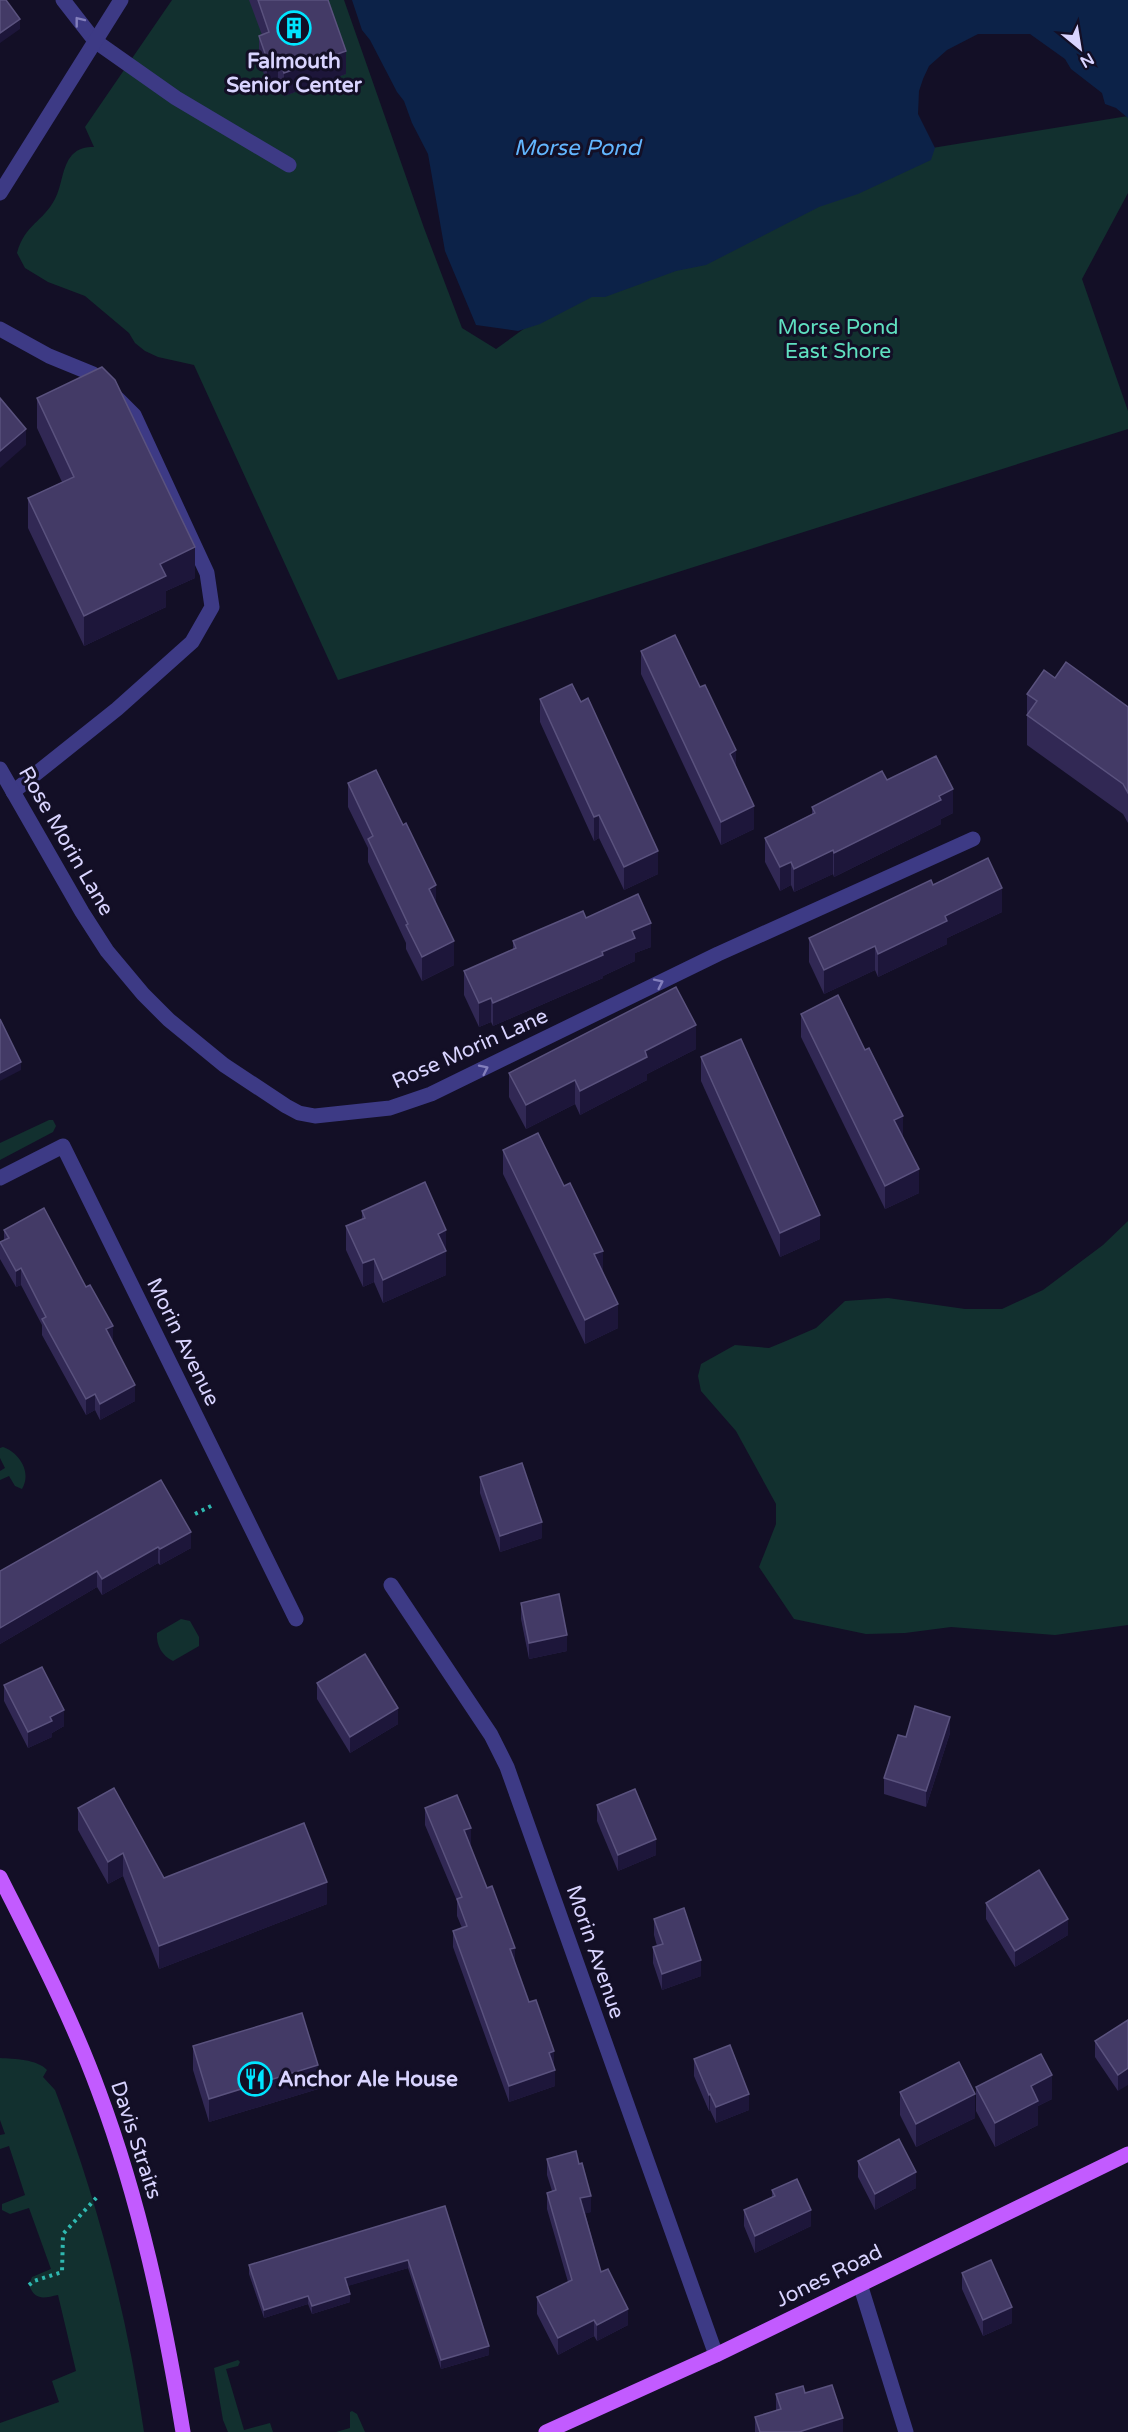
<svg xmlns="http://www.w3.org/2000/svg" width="1128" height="2432" font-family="'Varela Round',sans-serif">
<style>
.green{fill:#12302f}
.water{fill:#0c2248}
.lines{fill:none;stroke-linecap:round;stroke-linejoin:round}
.path{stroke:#2fb8b0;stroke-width:4;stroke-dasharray:3 4.5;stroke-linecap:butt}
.minor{stroke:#3d3a85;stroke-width:15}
.major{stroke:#c25bff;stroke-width:15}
.wall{fill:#312854}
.shaded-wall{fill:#1d163a}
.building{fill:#433a66;stroke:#5a527e;stroke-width:1.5}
.oneway{stroke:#837fbc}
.labels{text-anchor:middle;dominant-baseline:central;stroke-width:6;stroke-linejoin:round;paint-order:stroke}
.poi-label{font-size:21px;font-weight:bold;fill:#d9d4ff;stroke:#130f26}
.park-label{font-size:21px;fill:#5fe0c0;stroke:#130f26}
.street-label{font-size:21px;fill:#d9d4ff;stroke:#130f26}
.water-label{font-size:22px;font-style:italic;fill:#62b6ff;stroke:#130f26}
</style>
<rect width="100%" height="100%" fill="#130f26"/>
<g class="green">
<path d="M172,0H344L424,228L462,328L496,349L561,302L760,176L1128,116V193L1082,279L1128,411V429L338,680L194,365L158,357L145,351L135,343L129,333L85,296L48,282L25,268L17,253C25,224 43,222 55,199C62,186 62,166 72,155C79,148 85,147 94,147L85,127Z"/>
<path d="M49,1120H53L56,1126L53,1132L0,1160V1143Z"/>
<path d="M1128,1221V1625L1055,1635L951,1627L905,1633L866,1634L794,1619L759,1567L776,1524V1504L736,1431L701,1391L698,1376L701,1364L735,1345L769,1348L786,1341L816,1328L845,1301L888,1298L965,1309H1002L1043,1290L1103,1245Z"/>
<path d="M3,1447C20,1453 32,1473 22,1489L15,1486L9,1476L0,1480V1471L5,1468L0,1458V1448Z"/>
<path d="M181,1619L190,1621L199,1637V1646L173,1661C162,1656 156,1645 157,1633Z"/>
<path d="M0,2058C14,2059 37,2059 47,2070L43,2077L55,2090C98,2202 127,2314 144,2432H0V2423L59,2402L52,2381L76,2371L58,2295C44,2298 35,2301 29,2285L32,2277L51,2269L29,2208L10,2214L2,2210V2204L25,2195L9,2146L0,2149V2135L5,2134L0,2120Z"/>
<path d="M238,2360L240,2362L238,2366L226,2369L244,2430L270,2423L273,2432H228L223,2420L214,2368Z"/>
<path d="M352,2411L357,2414L365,2432H336L350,2428V2412Z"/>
</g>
<path class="water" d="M352,0H1128V118L1116,108L1105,104L1102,93L1071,69L1065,59L1030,34H978L947,50L929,66L923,79L919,91L918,114L935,148L931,160L858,194L819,207L706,265L676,271L605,297H592L540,324L518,331L476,325L445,251L428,154L412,123L404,101L397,92L370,40L362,30Z"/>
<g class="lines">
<g class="path">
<path d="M195,1514L215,1504"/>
<path d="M29,2285L34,2281L62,2272L63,2234L97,2197"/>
</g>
<g class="minor">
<path d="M63,0L95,41L176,98L289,165"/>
<path d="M0,193L121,0"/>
<path d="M0,329L49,356L93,374L134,415L207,573L212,607L192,642L117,709L13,792"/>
<path d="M0,769L82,912L107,951L143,994L169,1020L224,1065L286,1106L299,1113L315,1116L390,1108L431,1094L718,954L973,839"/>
<path d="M0,1178L63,1146L296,1619"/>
<path d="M391,1585L491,1735L507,1767L716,2355"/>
<path d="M860,2284L906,2432"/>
</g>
<g class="major">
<path d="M0,1877C35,1947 72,2018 99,2092C140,2202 164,2316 183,2432"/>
<path d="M546,2432L716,2355L1128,2154"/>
</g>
</g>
<g class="wall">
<path d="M249,0H328L346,74L284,96L278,79L267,83L259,60V36L262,35Z"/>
<path d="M37,398L195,578L166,591V607L84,646L28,528V498L62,482L37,428Z"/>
<path d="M641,651L736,767L754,829L721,845L641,674Z"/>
<path d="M1027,694L1128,707V823L1123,814L1027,745Z"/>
<path d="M540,699L581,702L658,874L624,890L599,838L594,841L540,722Z"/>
<path d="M887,780L953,813L941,819V824L834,877L833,874L794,892L791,885L780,891L765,862V838L812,814V807Z"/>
<path d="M348,783L436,904L454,965L422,981L406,949V943L368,862V848L348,807Z"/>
<path d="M933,885L1002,912L947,938V944L878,977L875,970L824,994L809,962V938Z"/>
<path d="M586,918L651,947L635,953V961L603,976V978L493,1026L491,1022L479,1027L464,995V971L513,950V941Z"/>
<path d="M801,1014L903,1137L919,1193L885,1209L801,1037Z"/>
<path d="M696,1049L647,1074V1080L580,1115L575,1104L526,1129L509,1097V1073Z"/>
<path d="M701,1057L820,1239L780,1257L701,1081Z"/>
<path d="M503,1150L564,1186L603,1272L618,1328L585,1344L503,1174Z"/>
<path d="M362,1211L446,1230V1275L383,1303L374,1282L363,1287L346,1250V1226L362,1219Z"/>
<path d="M4,1230L113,1342L135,1401L100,1420L95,1410L86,1415L42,1335V1325L21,1285L16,1287L0,1259V1242L4,1240Z"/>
<path d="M480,1477L542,1538L500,1552L480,1493Z"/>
<path d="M161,1480L191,1548L160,1565L158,1563L102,1595L97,1587L0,1644V1571Z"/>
<path d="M521,1603L567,1651L529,1659L521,1619Z"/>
<path d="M317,1683L398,1724L350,1753L317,1699Z"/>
<path d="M4,1685L64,1726L52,1733V1737L28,1748L4,1701Z"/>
<path d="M950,1733L926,1807L884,1794V1778L906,1737Z"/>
<path d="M597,1805L656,1855L618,1871L597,1821Z"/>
<path d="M78,1808L164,1878L327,1904L159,1969L123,1876L108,1884L78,1830Z"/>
<path d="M425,1808L471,1844H469L554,2068L555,2086L509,2102L453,1947V1931L462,1928L457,1916V1901L425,1825Z"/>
<path d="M986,1903L1068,1935L1015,1967L986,1919Z"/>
<path d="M654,1919L701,1976L662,1990L653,1963V1947L657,1946L654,1935Z"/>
<path d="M1128,2020L1118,2091L1095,2057V2041Z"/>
<path d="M193,2046L318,2089L209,2122L193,2070Z"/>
<path d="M694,2059L749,2110L716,2123L710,2110L709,2111L694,2076Z"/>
<path d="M976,2087L1052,2099L1038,2106V2125L995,2147L976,2111Z"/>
<path d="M900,2092L975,2118L916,2147L900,2115Z"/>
<path d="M547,2159L591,2212L585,2213L601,2272L628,2325L597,2341L594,2336L558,2355L537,2314V2297L568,2282L547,2209V2193L552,2191L547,2175Z"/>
<path d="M858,2161L916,2188L875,2210L858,2177Z"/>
<path d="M772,2190L811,2226L755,2253L744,2226V2210L772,2198Z"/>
<path d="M445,2206L489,2355L441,2369L408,2268L347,2286L350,2302L312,2314L308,2304L264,2318L249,2274V2265Z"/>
<path d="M962,2273L1012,2323L983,2336L962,2289Z"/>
<path d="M776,2394L843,2432H755V2417L776,2411Z"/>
</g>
<g class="shaded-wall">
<path d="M20,19V29L0,43V33Z"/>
<path d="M346,51V74L284,96V73Z"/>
<path d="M278,56V79L267,83V59Z"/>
<path d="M26,429V445L0,468V451Z"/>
<path d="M195,547V578L166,591V607L84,646V616L160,564Z"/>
<path d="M736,750V774L730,754Z"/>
<path d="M953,789V813L941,819V824L834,877V853Z"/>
<path d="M754,806V829L721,845V822Z"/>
<path d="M599,815V838L594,841V817Z"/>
<path d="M833,850V874L794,892V869Z"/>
<path d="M658,851V874L624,890V867Z"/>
<path d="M791,862V885L780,891V867Z"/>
<path d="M436,885V909L429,889Z"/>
<path d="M1002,888V912L947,938V944L878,977V954L945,916Z"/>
<path d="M651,923V947L635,953V961L603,976V978L493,1026V1003L602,952L632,931Z"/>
<path d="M454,941V965L422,981V957Z"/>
<path d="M875,946V970L824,994V970Z"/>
<path d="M491,998V1022L479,1027V1003Z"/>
<path d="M696,1025V1049L647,1074V1080L580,1115V1091L645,1051Z"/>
<path d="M21,1062V1070L0,1081V1073Z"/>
<path d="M575,1080V1104L526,1129V1105Z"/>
<path d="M903,1116V1139L894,1120Z"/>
<path d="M919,1169V1193L885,1209V1186Z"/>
<path d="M820,1215V1239L780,1257V1233Z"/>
<path d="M446,1230V1275L383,1303V1280L438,1234Z"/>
<path d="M603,1251V1274L594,1254Z"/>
<path d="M374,1259V1282L363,1287V1263Z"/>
<path d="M21,1268V1285L16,1287V1271Z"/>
<path d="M618,1304V1328L585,1344V1320Z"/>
<path d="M113,1326V1343L106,1329Z"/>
<path d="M135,1385V1401L100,1420V1404Z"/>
<path d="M95,1394V1410L86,1415V1399Z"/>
<path d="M542,1522V1538L500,1552V1536Z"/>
<path d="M191,1532V1548L160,1565V1549Z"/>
<path d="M158,1547V1563L102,1595V1579Z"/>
<path d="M97,1571V1587L0,1644V1628Z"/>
<path d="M567,1635V1651L529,1659V1643Z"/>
<path d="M398,1708V1724L350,1753V1737Z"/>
<path d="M64,1710V1726L52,1733V1737L28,1748V1732L50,1717Z"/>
<path d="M950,1717V1733L926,1807V1791Z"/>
<path d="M471,1828V1844L464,1847V1830Z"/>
<path d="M656,1839V1855L618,1871V1855Z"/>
<path d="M123,1853V1876L108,1884V1862Z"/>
<path d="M327,1882V1904L159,1969V1946Z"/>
<path d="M1068,1919V1935L1015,1967V1951Z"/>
<path d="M515,1948V1964L510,1949Z"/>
<path d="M701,1960V1976L662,1990V1974Z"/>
<path d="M554,2051V2068L549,2053Z"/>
<path d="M318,2065V2089L209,2122V2099Z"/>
<path d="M1128,2068V2085L1118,2091V2075Z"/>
<path d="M555,2070V2086L509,2102V2086Z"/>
<path d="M1052,2075V2099L1038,2106V2125L995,2147V2123L1031,2086Z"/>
<path d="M710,2094V2110L709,2111V2095Z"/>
<path d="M749,2094V2110L716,2123V2107Z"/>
<path d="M975,2094V2118L916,2147V2124Z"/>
<path d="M916,2172V2188L875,2210V2194Z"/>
<path d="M591,2196V2212L580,2215V2198Z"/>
<path d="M811,2210V2226L755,2253V2236Z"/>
<path d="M408,2260V2268L345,2287V2278Z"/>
<path d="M350,2294V2302L312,2314V2306Z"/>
<path d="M308,2296V2304L264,2318V2310Z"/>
<path d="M1012,2307V2323L983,2336V2320Z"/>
<path d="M628,2309V2325L597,2341V2325Z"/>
<path d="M594,2320V2336L558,2355V2338Z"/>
<path d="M489,2346V2355L441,2369V2360Z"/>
<path d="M843,2418V2432H799Z"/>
</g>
<g class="building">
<path d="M0,0H6L20,19L0,33Z"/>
<path d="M258,0H328L346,51L284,73L278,56L267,59L259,36L269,32Z"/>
<path d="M102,367L115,380L195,547L160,564L166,576L84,616L28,498L74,477L37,398Z"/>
<path d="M0,398L26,429L0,451Z"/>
<path d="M675,635L700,687L705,685L736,750L730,754L754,806L721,822L641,651Z"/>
<path d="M1066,662L1128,707V793L1123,784L1027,715L1037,701L1027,694L1044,670L1055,678Z"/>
<path d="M572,684L581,702L588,698L658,851L624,867L599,815L594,817L540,699Z"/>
<path d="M936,756L953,789L939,796L941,800L834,853L833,850L794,869L791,862L780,867L765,838L815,813L812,807L882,771L887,780Z"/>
<path d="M376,770L403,825L406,823L436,885L429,889L454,941L422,957L406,925L408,924L368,839L373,836L348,783Z"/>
<path d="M988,858L1002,888L945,916L947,921L878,954L875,946L824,970L809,938L931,880L933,885Z"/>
<path d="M638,894L651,923L632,931L635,938L602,952L603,955L493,1003L491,998L479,1003L464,971L516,948L513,941L583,911L586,918Z"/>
<path d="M676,987L696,1025L645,1051L647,1057L580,1091L575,1080L526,1105L509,1073Z"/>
<path d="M838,995L865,1050L869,1048L903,1116L894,1120L919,1169L885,1186L801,1014Z"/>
<path d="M0,1019L21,1062L0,1073Z"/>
<path d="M741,1039L820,1215L780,1233L701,1057Z"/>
<path d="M538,1133L564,1186L570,1183L603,1251L594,1254L618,1304L585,1320L503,1150Z"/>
<path d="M425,1182L446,1230L438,1234L446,1251L383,1280L374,1259L363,1263L346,1226L365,1218L362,1211Z"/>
<path d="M44,1208L86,1287L90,1285L113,1326L106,1329L135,1385L100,1404L95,1394L86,1399L42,1319L46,1317L21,1268L16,1271L0,1242L9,1238L4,1230Z"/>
<path d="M522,1463L542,1522L500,1536L480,1477Z"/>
<path d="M161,1480L191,1532L160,1549L158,1547L102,1579L97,1571L0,1628V1571Z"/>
<path d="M559,1594L567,1635L529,1643L521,1603Z"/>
<path d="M365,1654L398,1708L350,1737L317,1683Z"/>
<path d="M42,1667L64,1710L50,1717L52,1721L28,1732L4,1685Z"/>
<path d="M915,1706L950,1717L926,1791L884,1778L898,1735L906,1737Z"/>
<path d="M114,1788L164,1878L304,1823L327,1882L159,1946L123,1853L108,1862L78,1808Z"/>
<path d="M635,1789L656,1839L618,1855L597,1805Z"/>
<path d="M457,1795L471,1828L464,1830L487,1888L492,1886L515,1948L510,1949L529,2002L536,2000L554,2051L549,2053L555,2070L509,2086L453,1931L467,1926L457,1899L462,1897L425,1808Z"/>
<path d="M1039,1870L1068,1919L1015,1951L986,1903Z"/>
<path d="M684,1908L701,1960L662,1974L653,1947L663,1944L654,1919Z"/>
<path d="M302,2013L318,2065L209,2099L193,2046Z"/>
<path d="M1128,2020V2068L1118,2075L1095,2041Z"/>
<path d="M730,2045L749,2094L716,2107L710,2094L709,2095L694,2059Z"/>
<path d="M1041,2054L1052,2075L1031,2086L1038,2101L995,2123L976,2087Z"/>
<path d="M959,2062L975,2094L916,2124L900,2092Z"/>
<path d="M899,2139L916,2172L875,2194L858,2161Z"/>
<path d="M576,2151L579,2164L582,2163L591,2196L580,2198L601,2272L608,2269L628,2309L597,2325L594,2320L558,2338L537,2297L572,2280L547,2193L556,2190L547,2159Z"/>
<path d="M797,2179L811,2210L755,2236L744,2210L775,2196L772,2190Z"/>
<path d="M445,2206L489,2346L441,2360L408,2260L345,2278L350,2294L312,2306L308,2296L264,2310L249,2265Z"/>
<path d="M991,2260L1012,2307L983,2320L962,2273Z"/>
<path d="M832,2385L843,2418L799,2432H760L755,2417L781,2409L776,2394L803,2386L805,2393Z"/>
</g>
<defs><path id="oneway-chevron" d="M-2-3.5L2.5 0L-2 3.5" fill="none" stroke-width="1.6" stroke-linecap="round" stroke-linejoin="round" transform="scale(1.5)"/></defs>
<g class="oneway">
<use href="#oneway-chevron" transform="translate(79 21) rotate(-128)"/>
<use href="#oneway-chevron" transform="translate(659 983) rotate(-26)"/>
<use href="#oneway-chevron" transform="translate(484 1069) rotate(-26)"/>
</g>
<defs>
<symbol id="building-ring" viewBox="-11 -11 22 22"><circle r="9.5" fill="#130f26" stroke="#00e5ff" stroke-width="1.5"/><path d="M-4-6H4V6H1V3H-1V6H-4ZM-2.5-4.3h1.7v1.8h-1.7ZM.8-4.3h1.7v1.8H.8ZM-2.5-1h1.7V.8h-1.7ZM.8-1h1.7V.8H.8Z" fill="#00e5ff"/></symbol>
<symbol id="restaurant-ring" viewBox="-11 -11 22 22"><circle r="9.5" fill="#130f26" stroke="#00e5ff" stroke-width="1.5"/><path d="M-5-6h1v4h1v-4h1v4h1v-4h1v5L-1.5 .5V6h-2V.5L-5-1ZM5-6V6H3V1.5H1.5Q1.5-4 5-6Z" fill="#00e5ff"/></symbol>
</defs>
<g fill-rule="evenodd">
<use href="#building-ring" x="275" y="9" width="38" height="38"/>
<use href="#restaurant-ring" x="236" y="2060" width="38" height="38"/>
</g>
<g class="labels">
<g class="poi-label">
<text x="294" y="61">Falmouth<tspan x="294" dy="24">Senior Center</tspan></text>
<text x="278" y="2079" text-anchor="start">Anchor Ale House</text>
</g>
<g class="park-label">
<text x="838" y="327">Morse Pond<tspan x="838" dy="24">East Shore</tspan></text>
</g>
<g class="street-label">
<text transform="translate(66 841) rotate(60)">Rose Morin Lane</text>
<text transform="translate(470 1049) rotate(-24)">Rose Morin Lane</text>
<text transform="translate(183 1342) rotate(64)">Morin Avenue</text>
<text transform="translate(595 1952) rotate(71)">Morin Avenue</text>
<text transform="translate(136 2140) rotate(72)">Davis Straits</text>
<text transform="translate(829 2276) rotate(-26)">Jones Road</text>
</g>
<g class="water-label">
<text x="577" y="148">Morse Pond</text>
</g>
</g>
<g transform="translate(1080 48) rotate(150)" stroke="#130f26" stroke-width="4.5" paint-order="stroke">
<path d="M0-4.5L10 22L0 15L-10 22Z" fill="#d9d4ff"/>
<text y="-9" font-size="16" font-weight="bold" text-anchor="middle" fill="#d9d4ff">N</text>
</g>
</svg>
